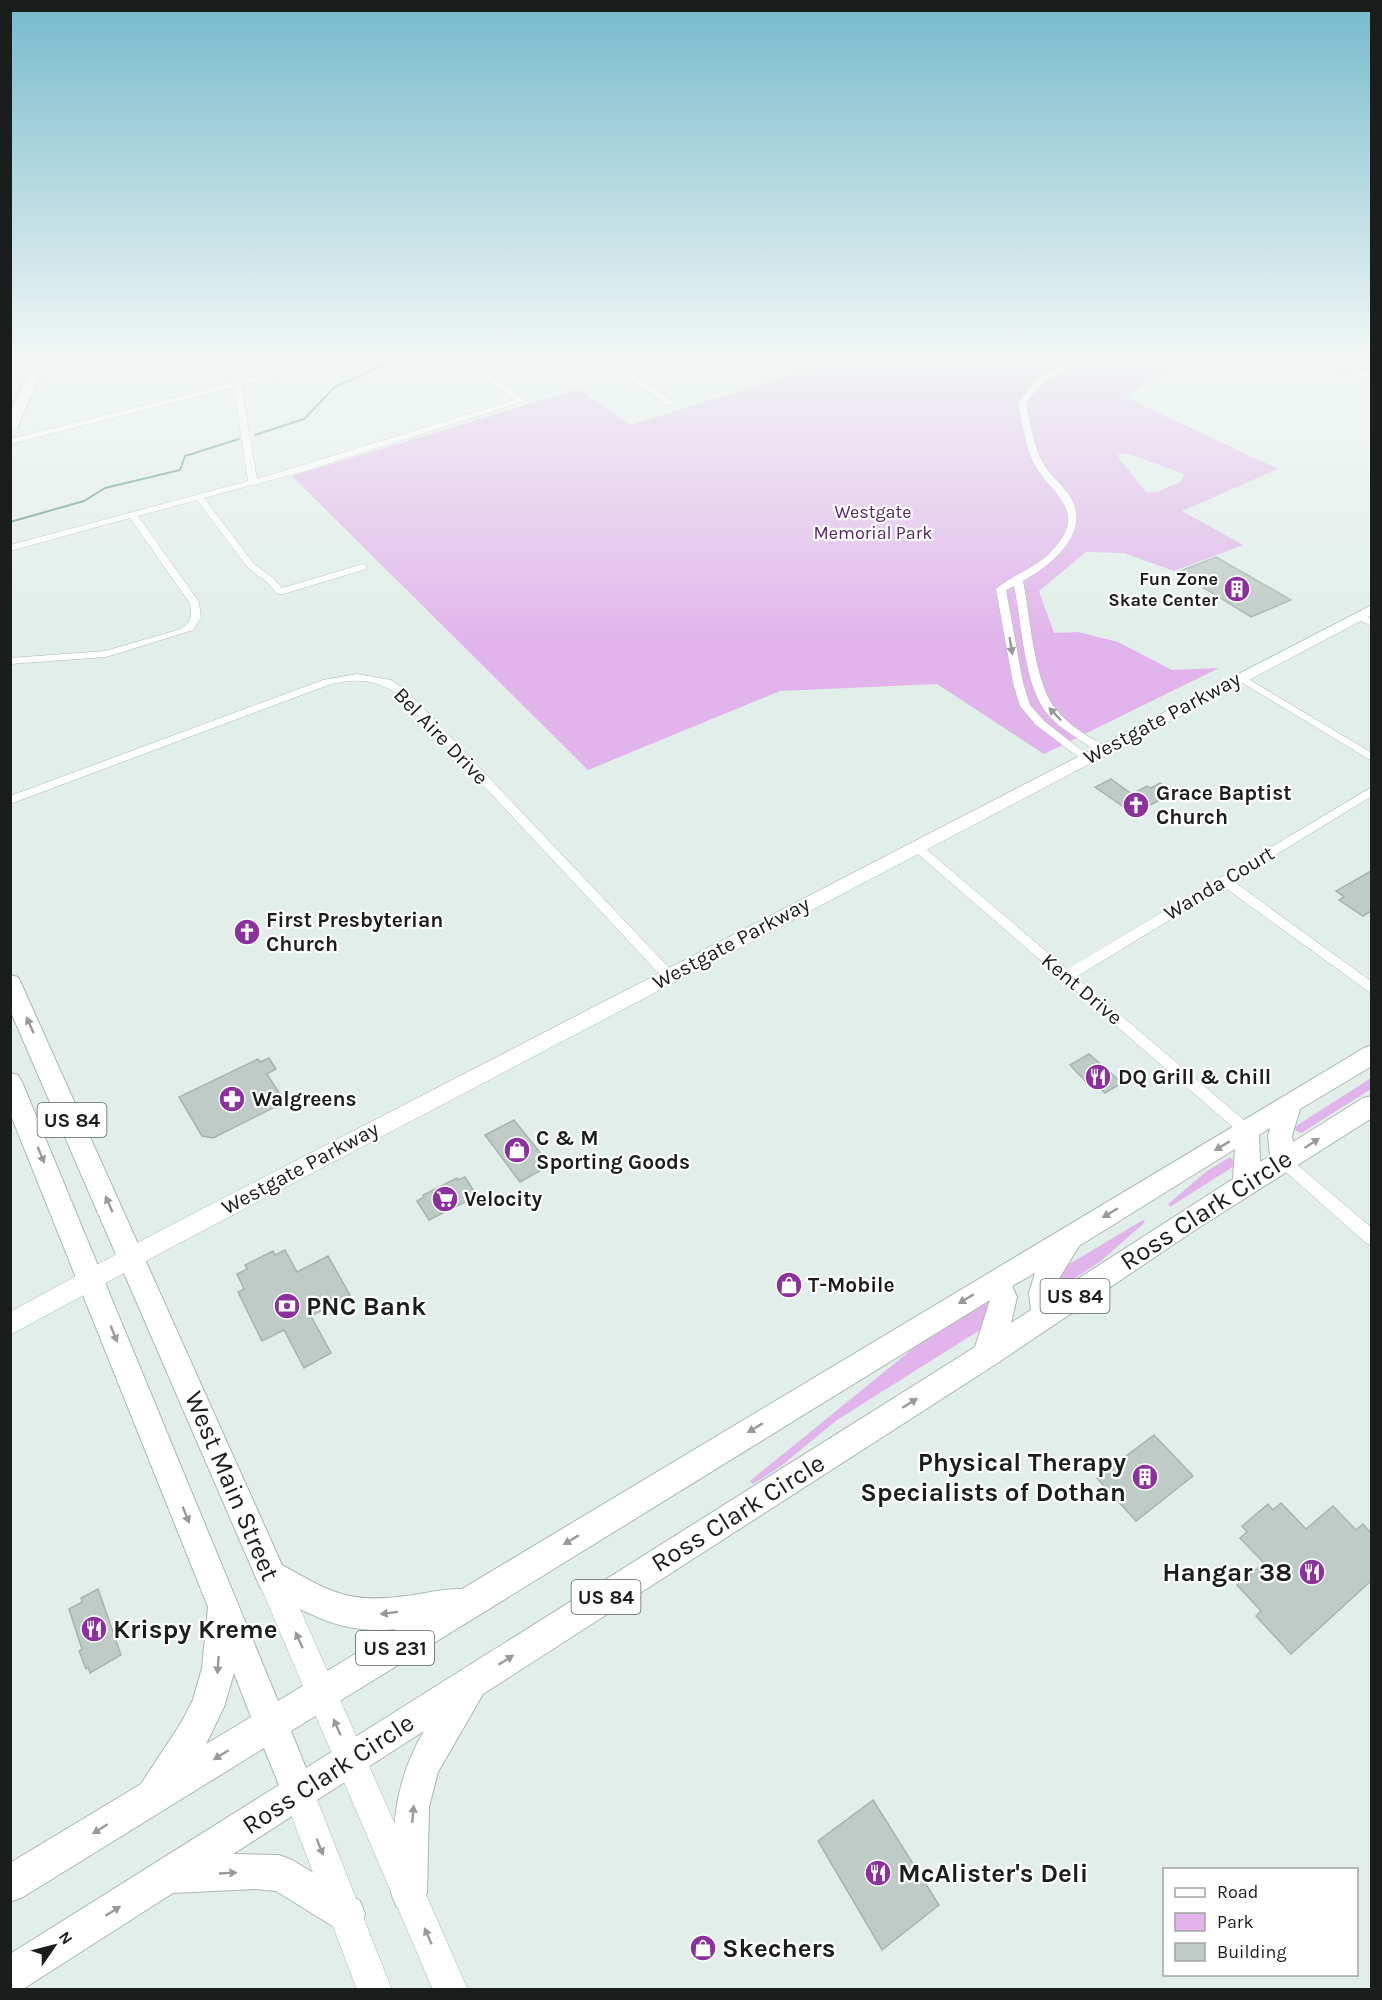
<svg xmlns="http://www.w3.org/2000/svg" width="1382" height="2000" font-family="Karla,sans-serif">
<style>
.green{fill:#e1b5eb;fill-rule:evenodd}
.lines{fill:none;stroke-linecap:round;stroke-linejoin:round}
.stream{stroke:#52907a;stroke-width:2}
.building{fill:#bfcbc6;stroke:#a8b4af;stroke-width:1.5}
.minor-casing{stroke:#abb7b2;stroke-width:1}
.secondary-casing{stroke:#abb7b2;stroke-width:1}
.primary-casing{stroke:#abb7b2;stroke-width:1}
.trunk-casing{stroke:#abb7b2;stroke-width:2}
.minor{fill:#fff;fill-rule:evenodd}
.secondary{fill:#fff;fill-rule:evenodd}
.primary{fill:#fff;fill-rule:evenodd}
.trunk{fill:#fff;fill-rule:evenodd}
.oneway{fill:#989998}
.labels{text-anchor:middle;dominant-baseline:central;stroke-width:4.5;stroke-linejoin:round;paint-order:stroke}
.far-park-label{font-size:18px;fill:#5b2368;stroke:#fff}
.far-poi-label{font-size:18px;font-weight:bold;fill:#191d1b;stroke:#fff;text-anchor:end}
.shield{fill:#fff;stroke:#5e615f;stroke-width:1.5}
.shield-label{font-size:20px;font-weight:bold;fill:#191d1b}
.street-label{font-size:21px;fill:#191d1b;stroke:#fff}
.poi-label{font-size:21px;font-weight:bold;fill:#191d1b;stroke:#fff;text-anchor:start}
.near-street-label{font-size:26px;fill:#191d1b;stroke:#fff}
.near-poi-label{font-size:26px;font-weight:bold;fill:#191d1b;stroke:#fff;text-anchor:start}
</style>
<rect width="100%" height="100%" fill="#e2eee9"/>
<g class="green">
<path d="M802,358H1184L1125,397L1278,469L1182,511L1243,545L1174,571L1124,553L1086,552L1039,591L1054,633L1078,632L1118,642L1172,670L1219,668L1044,754L937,684L780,691L588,770L292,476L579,389L630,425L817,367ZM1119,454H1130L1184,474L1182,481L1157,492H1146C1136,481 1129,468 1118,458Z"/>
<path d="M1308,358H1371V369L1351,376Z"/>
<path d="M1371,1078V1089L1303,1132L1300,1133L1293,1128Z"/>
<path d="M1230,1157L1236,1163L1231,1168L1170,1207L1168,1204L1207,1171Z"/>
<path d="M1143,1220L1145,1222L1101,1261L1060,1288L1052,1283L1066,1266Z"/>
<path d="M986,1303L992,1314L980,1330L837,1420L781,1466L753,1484L750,1481L916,1346Z"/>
</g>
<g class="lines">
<g class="stream">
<path d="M255,435L304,419L335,387L386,364L387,358"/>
<path d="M10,522L84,501L105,488L180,470L185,456L239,439"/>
</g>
</g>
<g class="building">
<path d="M1216,557L1291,600L1251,617L1178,572Z"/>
<path d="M1111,779L1132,794L1147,786L1151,788L1160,783L1174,792L1134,814L1095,787Z"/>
<path d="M1371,871V911L1363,916L1339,900L1344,897L1336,891Z"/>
<path d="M1089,1054L1106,1069L1122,1083L1105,1093L1093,1082L1089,1085L1070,1065Z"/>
<path d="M269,1058L276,1069L267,1074L285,1102L213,1138L202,1136L179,1097L258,1059L260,1062Z"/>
<path d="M514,1120L550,1165L520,1182L485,1135Z"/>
<path d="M465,1177L477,1196L429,1220L417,1201L424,1197L423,1195L457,1178L458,1180Z"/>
<path d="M285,1250L297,1272L328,1256L350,1295L311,1316L331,1353L304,1368L284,1330L262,1341L238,1292L244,1289L237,1274L247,1269L245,1265L273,1251L275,1255Z"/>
<path d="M1154,1435L1193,1476L1136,1521L1097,1478Z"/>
<path d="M1281,1503L1306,1529L1333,1506L1356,1530L1363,1524L1371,1533V1581L1291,1654L1256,1616L1261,1611L1237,1585L1264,1563L1240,1538L1247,1532L1242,1526L1268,1504L1273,1510Z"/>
<path d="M98,1589L121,1655L90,1673L88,1667L86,1669L79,1651L82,1649L69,1609L82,1602L81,1598Z"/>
<path d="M873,1800L939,1905L882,1950L818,1841Z"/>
</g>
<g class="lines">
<defs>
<g id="minor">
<path d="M226,358H234L240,381L330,358H343L241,385L257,479L515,400L459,358H468L525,401L305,471L204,498L254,564L273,578L282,588L363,564L366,565V569L283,594H277L267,582L248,568L197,500L138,516L199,602L201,618L193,630L106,657L10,664V658L105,651L181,629C192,622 193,614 189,602L130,518L10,551V545L248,481L234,387L10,444V439L233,383Z"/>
<path d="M605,358H613L614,362L675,403L668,405L608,365Z"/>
<path d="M733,358H742L767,374L760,376Z"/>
<path d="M1074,358H1084L1042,383L1026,403C1030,423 1033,443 1042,461C1050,477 1066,486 1073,502C1088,537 1049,566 1023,581C1030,616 1034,680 1054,707C1067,725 1088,736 1106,747V751C1096,753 1086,744 1077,738C1065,730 1051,721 1043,708C1023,676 1022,623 1014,586L1006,590L1023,683L1030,705L1044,721L1089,756V760L1085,762L1036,725L1020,706L1013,683L996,589C1012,575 1034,569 1050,553C1092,510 1051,496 1033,462C1025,443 1022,423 1018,403L1036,379Z"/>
<path d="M1320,358H1331L1372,375V380Z"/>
<path d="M1358,613L1372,619V626L1354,618V614Z"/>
<path d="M357,674L391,680L408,692L674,973L676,976L674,979H664L400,696C379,679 356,678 331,684L10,804V796L323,680Z"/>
<path d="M1240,674L1372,753V761L1236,679V675Z"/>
<path d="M1372,787V796L1233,881L1372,982V994L1224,887L1076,977L1252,1127L1254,1131L1252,1135L1247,1137L1242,1135L910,847L912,844H920L1067,969Z"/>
<path d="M1283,1155L1288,1157L1372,1228V1245L1366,1243L1278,1165L1276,1161L1278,1157Z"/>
</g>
<path id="secondary" d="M1372,605V615L170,1248L10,1335V1312L154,1234Z"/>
<g id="primary">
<path d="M271,1561L281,1566L468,1990H433L256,1576L261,1566Z"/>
<path d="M299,1777L310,1782L392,1990H357L283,1793L288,1782Z"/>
</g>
<g id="trunk">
<path d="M36,358H48L17,428L10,432V412Z"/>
<path d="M10,975L18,977L21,983L282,1565C330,1592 349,1604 406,1596C424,1594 444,1588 462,1589L1364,1048L1372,1045V1066L1300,1109L1292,1136L1293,1142L1363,1098L1372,1096V1118L1198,1228L996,1364L483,1694L438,1772L429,1807L427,1893L422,1906L409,1911L396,1906L391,1893C394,1830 391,1788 424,1731L233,1854L279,1855L292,1860L360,1901L365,1914L360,1927L347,1932L334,1927L276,1891L255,1889L173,1893L23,1989L10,1990V1954L279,1785L264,1748L23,1897L10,1902V1863L141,1784L181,1723L193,1700L202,1668L208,1607L10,1113V1073L18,1075L22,1082L278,1701L396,1629C340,1635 307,1613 260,1587L10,1010ZM1270,1128L1268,1136L1270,1156L1260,1162L1259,1135ZM1235,1149L1233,1179L1056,1293L1060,1277L1079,1246ZM1035,1273L1029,1293L1031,1310L1011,1323L1017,1297L1012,1286ZM990,1300L975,1347L306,1768L291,1731ZM234,1673L251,1717L206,1744L224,1707Z"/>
</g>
</defs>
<use href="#minor" class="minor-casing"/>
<use href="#secondary" class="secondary-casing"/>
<use href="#primary" class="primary-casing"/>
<use href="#trunk" class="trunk-casing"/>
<use href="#minor" class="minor"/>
<use href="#secondary" class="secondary"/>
<use href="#primary" class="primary"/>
<use href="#trunk" class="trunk"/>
</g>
<defs><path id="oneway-solid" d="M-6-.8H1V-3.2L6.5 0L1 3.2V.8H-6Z" transform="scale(1.5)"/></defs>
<g class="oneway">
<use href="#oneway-solid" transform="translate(1011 646) rotate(81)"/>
<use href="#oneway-solid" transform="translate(1055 714) rotate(-134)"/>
<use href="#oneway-solid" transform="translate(30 1025) rotate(-114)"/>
<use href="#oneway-solid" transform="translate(1312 1143) rotate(-33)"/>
<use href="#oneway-solid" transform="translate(1222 1146) rotate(149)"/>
<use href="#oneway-solid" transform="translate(41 1155) rotate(68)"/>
<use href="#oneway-solid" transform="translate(109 1204) rotate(-114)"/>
<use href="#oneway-solid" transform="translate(1110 1213) rotate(149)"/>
<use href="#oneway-solid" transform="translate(966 1299) rotate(149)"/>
<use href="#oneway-solid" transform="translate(114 1334) rotate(68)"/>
<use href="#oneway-solid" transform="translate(910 1403) rotate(-32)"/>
<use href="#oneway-solid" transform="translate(755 1428) rotate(149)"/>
<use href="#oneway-solid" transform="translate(186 1515) rotate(68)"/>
<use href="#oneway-solid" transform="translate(571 1540) rotate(149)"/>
<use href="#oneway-solid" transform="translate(389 1613) rotate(173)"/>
<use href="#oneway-solid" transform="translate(299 1640) rotate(-114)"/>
<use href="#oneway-solid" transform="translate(506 1660) rotate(-32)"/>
<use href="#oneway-solid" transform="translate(218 1665) rotate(94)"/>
<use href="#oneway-solid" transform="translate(337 1727) rotate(-113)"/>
<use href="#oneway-solid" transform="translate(221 1755) rotate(148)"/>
<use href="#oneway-solid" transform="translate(413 1814) rotate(-85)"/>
<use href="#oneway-solid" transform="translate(100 1829) rotate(148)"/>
<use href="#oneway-solid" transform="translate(320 1847) rotate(68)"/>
<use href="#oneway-solid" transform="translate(228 1873) rotate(-3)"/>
<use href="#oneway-solid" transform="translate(113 1911) rotate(-32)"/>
<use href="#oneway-solid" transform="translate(428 1936) rotate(-114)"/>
</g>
<linearGradient id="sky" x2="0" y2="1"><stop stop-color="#76bacc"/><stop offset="0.56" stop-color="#f2f7f5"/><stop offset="1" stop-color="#f2f7f5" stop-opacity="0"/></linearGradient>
<rect width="1382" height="638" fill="url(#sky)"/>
<defs>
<symbol id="building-disc" viewBox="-11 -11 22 22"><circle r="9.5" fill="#8a319d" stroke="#fff"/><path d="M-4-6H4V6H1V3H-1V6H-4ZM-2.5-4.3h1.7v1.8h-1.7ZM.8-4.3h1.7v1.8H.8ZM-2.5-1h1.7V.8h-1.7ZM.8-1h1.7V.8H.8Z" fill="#fff"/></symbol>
<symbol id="church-disc" viewBox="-11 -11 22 22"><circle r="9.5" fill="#8a319d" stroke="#fff"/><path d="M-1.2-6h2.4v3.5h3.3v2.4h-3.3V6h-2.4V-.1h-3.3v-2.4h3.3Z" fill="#fff"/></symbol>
<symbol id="restaurant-disc" viewBox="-11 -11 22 22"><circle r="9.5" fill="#8a319d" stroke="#fff"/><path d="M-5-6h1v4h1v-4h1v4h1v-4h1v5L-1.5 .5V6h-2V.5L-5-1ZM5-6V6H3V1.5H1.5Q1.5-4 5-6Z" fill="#fff"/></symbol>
<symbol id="pharmacy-disc" viewBox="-11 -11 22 22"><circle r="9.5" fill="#8a319d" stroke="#fff"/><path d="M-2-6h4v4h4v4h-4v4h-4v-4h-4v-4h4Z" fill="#fff"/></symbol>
<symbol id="shop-disc" viewBox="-11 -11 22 22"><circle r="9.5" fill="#8a319d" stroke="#fff"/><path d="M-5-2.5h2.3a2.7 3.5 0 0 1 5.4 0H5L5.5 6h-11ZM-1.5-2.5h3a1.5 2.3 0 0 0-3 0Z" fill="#fff"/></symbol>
<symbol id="supermarket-disc" viewBox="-11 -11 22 22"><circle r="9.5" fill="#8a319d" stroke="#fff"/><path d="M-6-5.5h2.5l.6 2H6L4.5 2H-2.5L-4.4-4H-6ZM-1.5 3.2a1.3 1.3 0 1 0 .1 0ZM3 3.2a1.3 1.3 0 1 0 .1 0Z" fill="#fff"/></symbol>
<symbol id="bank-disc" viewBox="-11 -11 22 22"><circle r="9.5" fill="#8a319d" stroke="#fff"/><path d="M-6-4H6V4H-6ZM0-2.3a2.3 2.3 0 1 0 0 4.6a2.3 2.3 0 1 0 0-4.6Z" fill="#fff"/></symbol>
</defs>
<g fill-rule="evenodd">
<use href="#building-disc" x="1222" y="574" width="30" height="30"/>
<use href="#church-disc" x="1121" y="790" width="30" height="30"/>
<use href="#church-disc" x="232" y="917" width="30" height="30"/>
<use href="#restaurant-disc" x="1083" y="1062" width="30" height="30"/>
<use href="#pharmacy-disc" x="217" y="1084" width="30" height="30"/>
<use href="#shop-disc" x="502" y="1135" width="30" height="30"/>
<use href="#supermarket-disc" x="430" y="1184" width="30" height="30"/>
<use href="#shop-disc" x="774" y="1270" width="30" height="30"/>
<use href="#bank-disc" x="272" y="1291" width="30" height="30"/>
<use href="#building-disc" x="1130" y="1462" width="30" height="30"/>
<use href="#restaurant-disc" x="1297" y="1557" width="30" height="30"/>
<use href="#restaurant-disc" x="79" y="1614" width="30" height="30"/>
<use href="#restaurant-disc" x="863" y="1858" width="30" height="30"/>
<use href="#shop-disc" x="688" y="1933" width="30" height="30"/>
</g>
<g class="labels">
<g class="far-park-label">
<text x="873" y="512">Westgate<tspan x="873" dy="21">Memorial Park</tspan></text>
</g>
<g class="far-poi-label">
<text x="1218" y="579">Fun Zone<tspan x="1218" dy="21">Skate Center</tspan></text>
</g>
<g class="shield">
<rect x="37.5" y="1103" width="69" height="34" rx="4.5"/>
<rect x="1040.5" y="1279" width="69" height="34" rx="4.5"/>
<rect x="571.5" y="1580" width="69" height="34" rx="4.5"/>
<rect x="356" y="1631" width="78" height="34" rx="4.5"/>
</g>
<g class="shield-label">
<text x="72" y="1120">US 84</text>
<text x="1075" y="1296">US 84</text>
<text x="606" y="1597">US 84</text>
<text x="395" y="1648">US 231</text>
</g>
<g class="street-label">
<text transform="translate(1162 718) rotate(-28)">Westgate Parkway</text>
<text transform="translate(441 736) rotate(46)">Bel Aire Drive</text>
<text transform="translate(1219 883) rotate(-31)">Wanda Court</text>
<text transform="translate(731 943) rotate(-28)">Westgate Parkway</text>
<text transform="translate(1082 989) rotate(40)">Kent Drive</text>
<text transform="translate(300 1168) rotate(-28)">Westgate Parkway</text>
</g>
<g class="poi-label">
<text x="1156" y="793">Grace Baptist<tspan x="1156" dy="24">Church</tspan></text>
<text x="266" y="920">First Presbyterian<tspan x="266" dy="24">Church</tspan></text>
<text x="1118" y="1077">DQ Grill &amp; Chill</text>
<text x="252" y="1099">Walgreens</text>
<text x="536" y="1138">C &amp; M<tspan x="536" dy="24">Sporting Goods</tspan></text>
<text x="464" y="1199">Velocity</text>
<text x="808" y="1285">T-Mobile</text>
</g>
<g class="near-street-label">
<text transform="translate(1206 1210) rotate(-33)">Ross Clark Circle</text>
<text transform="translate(232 1486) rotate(67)">West Main Street</text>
<text transform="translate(738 1513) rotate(-32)">Ross Clark Circle</text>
<text transform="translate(328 1774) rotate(-33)">Ross Clark Circle</text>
</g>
<g class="near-poi-label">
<text x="306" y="1306">PNC Bank</text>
<text x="1126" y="1462" text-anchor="end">Physical Therapy<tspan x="1126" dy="30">Specialists of Dothan</tspan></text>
<text x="1292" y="1572" text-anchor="end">Hangar 38</text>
<text x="113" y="1629">Krispy Kreme</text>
<text x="898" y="1873">McAlister's Deli</text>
<text x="722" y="1948">Skechers</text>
</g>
</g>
<rect width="1382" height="2000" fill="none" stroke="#191d1b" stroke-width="24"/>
<rect x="1163" y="1868" width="195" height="108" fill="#ffffff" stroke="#a3a5a4" stroke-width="1.5"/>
<rect x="1175" y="1888" width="30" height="9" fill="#ffffff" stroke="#a3a5a4" stroke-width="1.5"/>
<text x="1217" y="1898" font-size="18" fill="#191d1b">Road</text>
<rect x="1175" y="1913" width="30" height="18" fill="#e1b5eb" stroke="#a3a5a4" stroke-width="1.5"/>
<text x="1217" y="1928" font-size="18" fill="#191d1b">Park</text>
<rect x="1175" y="1943" width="30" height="18" fill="#bfcbc6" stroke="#a3a5a4" stroke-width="1.5"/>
<text x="1217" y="1958" font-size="18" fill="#191d1b">Building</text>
<g transform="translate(54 1946) rotate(55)" stroke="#ffffff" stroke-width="4.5" paint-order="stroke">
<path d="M0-4.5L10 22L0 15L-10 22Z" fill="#191d1b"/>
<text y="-9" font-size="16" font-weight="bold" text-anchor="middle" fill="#191d1b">N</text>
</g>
</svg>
